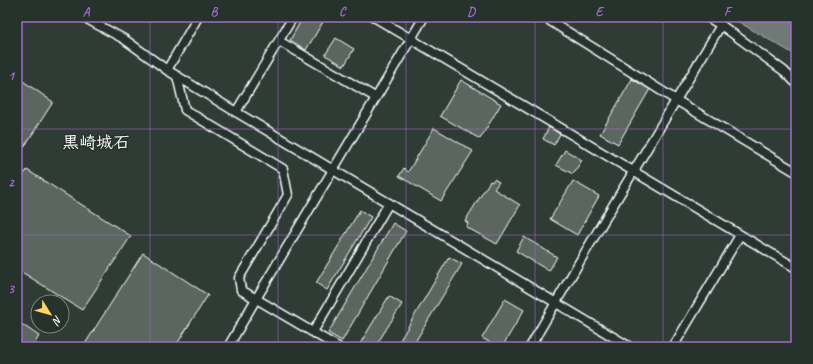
<svg xmlns="http://www.w3.org/2000/svg" width="813" height="364" font-family="Caveat,'Klee One',sans-serif">
<style>
.water{fill:#707975;stroke:#a9afac}
.building{fill:#5b6661;stroke:#fff}
.lines{fill:none;stroke-linecap:round;stroke-linejoin:round}
.minor-casing{stroke:#fff;stroke-width:11}
.minor{stroke:#26332d;stroke-width:8}
.grid{fill:none;stroke:#a36bd2;stroke-width:1;stroke-opacity:0.55}
.labels{text-anchor:middle;dominant-baseline:central;stroke-width:3;stroke-linejoin:round;paint-order:stroke}
.neighbourhood-label{font-size:17px;font-weight:bold;fill:#fff;stroke:#26332d}
.neatline{fill:none;stroke:#a36bd2;stroke-width:1.5}
.grid-label{font-size:13px;text-anchor:middle;font-weight:bold;fill:#a36bd2}
</style>
<rect width="100%" height="100%" fill="#2f3b35"/>
<filter id="ink" filterUnits="userSpaceOnUse"><feTurbulence type="fractalNoise" baseFrequency=".025" numOctaves="2"/><feDisplacementMap in="SourceGraphic" scale="8" xChannelSelector="R" yChannelSelector="G"/><feConvolveMatrix kernelMatrix="1 2 1 2 8 2 1 2 1" color-interpolation-filters="sRGB"/></filter>
<g filter="url(#ink)">
<path class="water" d="M730,17H796V55L792,53Z"/>
<g class="building">
<path d="M118,17H130L127,22Z"/>
<path d="M303,17H326L306,50L290,40Z"/>
<path d="M336,38L354,49L344,66L325,55Z"/>
<path d="M17,77L53,102L17,158Z"/>
<path d="M632,79L650,89L618,144L600,134Z"/>
<path d="M461,80L501,104L480,139L440,116Z"/>
<path d="M549,127L560,134L554,145L543,139Z"/>
<path d="M434,128L473,151L441,201L399,176L404,168L408,172Z"/>
<path d="M565,150L582,160L573,174L556,165Z"/>
<path d="M27,170L131,236L82,310L17,269V184Z"/>
<path d="M494,179L499,182L494,189L520,205L497,244L466,227L468,223L465,221L490,181L492,182Z"/>
<path d="M573,181L599,196L577,235L550,219Z"/>
<path d="M360,210L371,217L327,290L316,283Z"/>
<path d="M393,223L406,231L342,341L328,333Z"/>
<path d="M524,237L557,257L549,271L516,251Z"/>
<path d="M143,253L208,295L175,347H83Z"/>
<path d="M449,257L462,264L412,347H396Z"/>
<path d="M389,296L402,304L375,347H358Z"/>
<path d="M505,299L524,310L502,347H498L482,338Z"/>
<path d="M17,321L39,336L35,343L41,347H17Z"/>
</g>
<g class="lines">
<defs>
<g id="minor">
<path d="M83,17L124,39L167,70L236,112L630,347"/>
<path d="M374,17L796,268"/>
<path d="M544,17L676,100L796,172"/>
<path d="M707,17L721,25L784,71L796,83"/>
<path d="M279,41L375,97"/>
<path d="M167,70L198,17"/>
<path d="M177,76L185,110L283,169L288,195L239,278L241,290L338,347"/>
<path d="M236,112L293,17"/>
<path d="M313,332L389,203"/>
<path d="M228,347L256,299L424,17"/>
<path d="M530,347L587,249L721,25"/>
<path d="M673,347L740,235"/>
</g>
</defs>
<use href="#minor" class="minor-casing"/>
<use href="#minor" class="minor"/>
</g>
</g>
<path class="grid" d="M150,17V347M278,17V347M406,17V347M535,17V347M663,17V347M17,129H796M17,235H796"/>
<g class="labels">
<g class="neighbourhood-label">
<text x="96" y="142">黒崎城石</text>
</g>
</g>
<rect width="813" height="364" fill="none" stroke="#26332d" stroke-width="44"/>
<g transform="translate(50 314) rotate(127)"><circle r="19" fill="#26332d" stroke="#7d8581"/>
<path d="M0-3L7 15L0 10L-7 15Z" fill="#ffd166"/>
<text y="-6" font-size="11" font-weight="bold" text-anchor="middle" fill="#ffffff">N</text>
</g>
<rect x="22" y="22" width="769" height="320" class="neatline"/>
<g class="grid-label">
<text x="86" y="16">A</text>
<text x="214" y="16">B</text>
<text x="342" y="16">C</text>
<text x="471" y="16">D</text>
<text x="599" y="16">E</text>
<text x="727" y="16">F</text>
<text x="11" y="80">1</text>
<text x="11" y="187">2</text>
<text x="11" y="293">3</text>
</g>
</svg>
